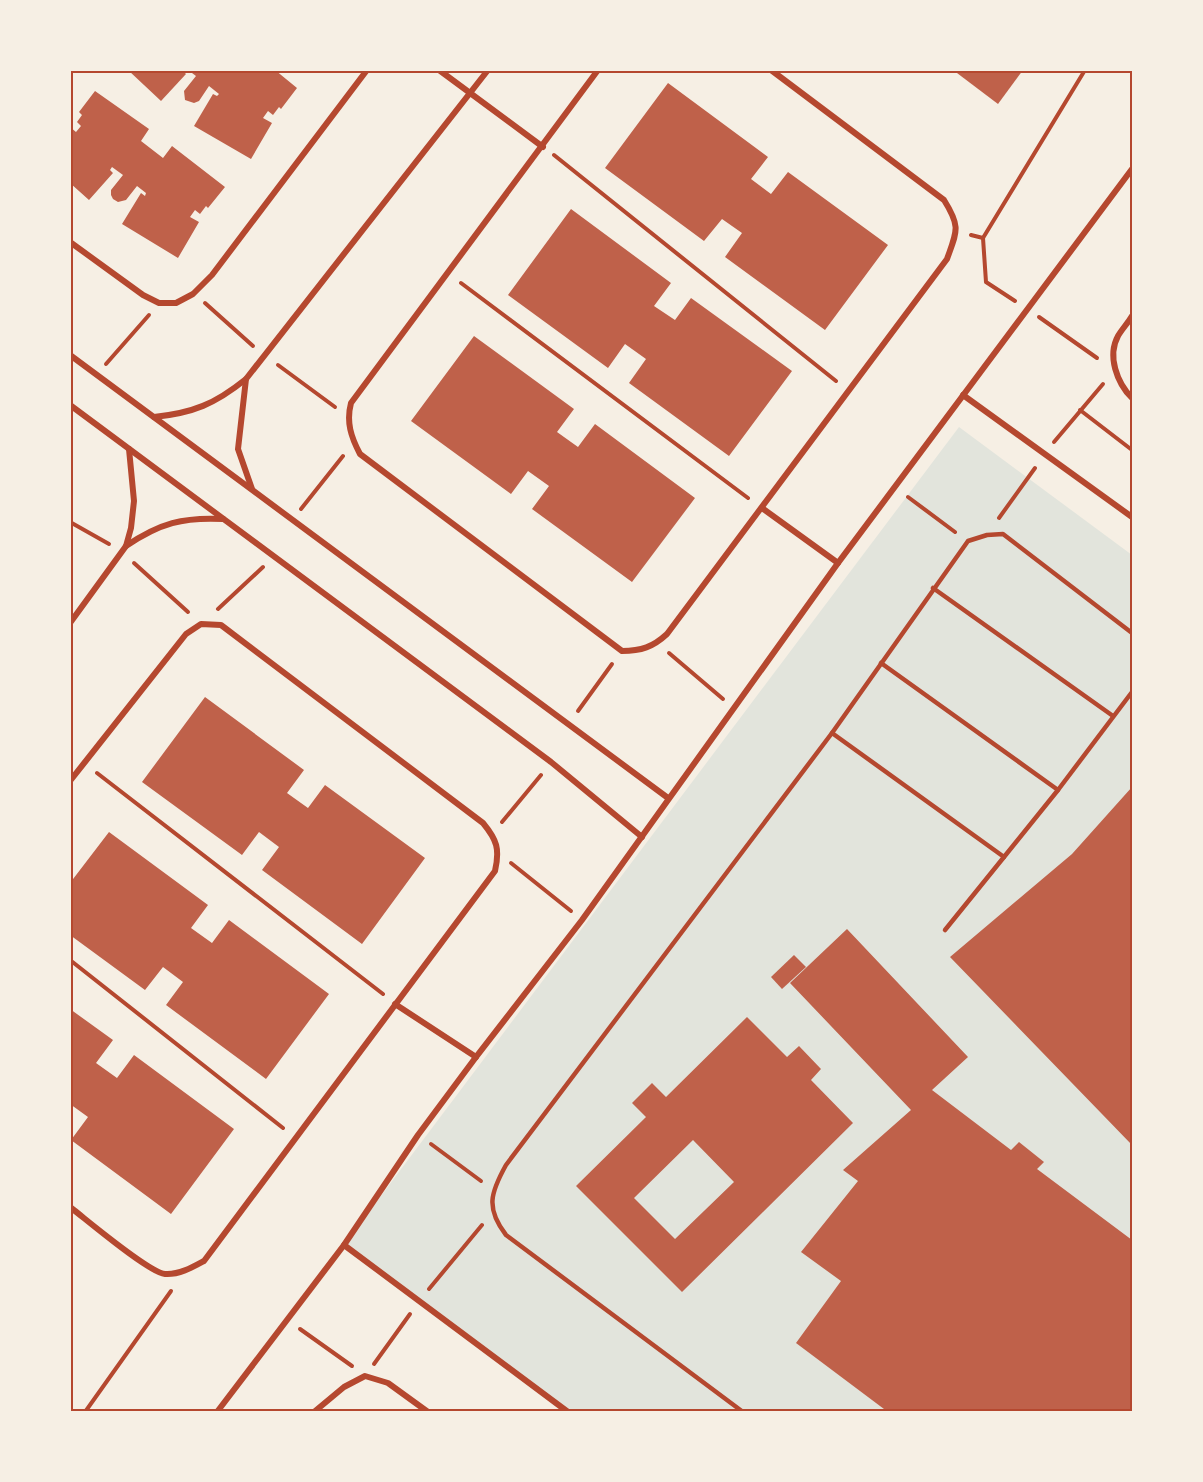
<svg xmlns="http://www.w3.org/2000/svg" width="1203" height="1482" font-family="Signika,sans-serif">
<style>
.green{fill:#e2e4dc}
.building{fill:#bf614a;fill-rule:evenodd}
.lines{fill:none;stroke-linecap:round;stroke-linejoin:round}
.path{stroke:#b5482f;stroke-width:4}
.service{stroke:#b5482f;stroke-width:4.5}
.minor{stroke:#b5482f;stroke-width:6}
.neatline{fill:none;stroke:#b5482f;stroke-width:2}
</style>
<rect width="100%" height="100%" fill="#f6efe4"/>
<path class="green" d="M959,427L1132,555V1411H570L344,1245Z"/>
<g class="building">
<path d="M128,70H182L186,74L161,101Z"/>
<path d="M188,70H275L297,88L281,109L279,107L273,115L268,111L263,118L272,123L251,159L194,126L213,94L217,96L219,94L209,86L199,101L194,103L185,100L184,91L196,76Z"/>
<path d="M953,70H1023L998,104Z"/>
<path d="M668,83L768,157L751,179L771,194L788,172L888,245L825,330L725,257L742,233L722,219L704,241L605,168Z"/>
<path d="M95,91L149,129L141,141L163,158L172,146L225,187L208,208L206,206L200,214L195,210L190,217L199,222L178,258L122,224L141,193L145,196L146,193L137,186L126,200L118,202L113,199L111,195V190L123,175L112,167L110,170L113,173L89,200L70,183V127L76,132L81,126L77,122L82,115L79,112Z"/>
<path d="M571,209L671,283L654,306L675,320L691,298L792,371L729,456L629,383L646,359L625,344L608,368L508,295Z"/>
<path d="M474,336L574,409L557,432L578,447L595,424L695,498L632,582L532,509L549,486L528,471L511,494L411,421Z"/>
<path d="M205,697L304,770L287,793L308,808L325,785L425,858L362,944L262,870L279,847L259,832L242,855L142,782Z"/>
<path d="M1132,787V1145L950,957L1072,854Z"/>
<path d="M109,832L208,905L191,928L212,943L229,920L329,994L266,1079L166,1005L183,982L163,967L145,990L70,935V883Z"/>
<path d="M847,929L968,1057L932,1090L1011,1150L1019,1142L1044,1162L1037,1169L1132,1240V1412H888L796,1343L841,1281L801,1252L858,1181L843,1170L911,1110L790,983Z"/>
<path d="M794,955L806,967L782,989L771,977Z"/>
<path d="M70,1009L113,1040L96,1063L117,1078L134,1055L234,1129L171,1214L71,1140L88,1117L70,1104Z"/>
<path d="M747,1017L787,1057L799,1046L821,1069L811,1080L853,1123L682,1292L576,1186L646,1117L632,1103L652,1083L666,1097ZM693,1140L734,1182L675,1239L634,1198Z"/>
</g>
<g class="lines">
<g class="path">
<path d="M554,155L836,381"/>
<path d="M971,235L983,238L986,282L1015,301"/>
<path d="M983,238L1085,70"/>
<path d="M461,283L748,498"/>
<path d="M205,303L253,346"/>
<path d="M1039,317L1097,358"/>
<path d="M106,364L149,315"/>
<path d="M278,365L335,407"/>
<path d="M1080,410L1132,450"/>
<path d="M1054,442L1103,384"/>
<path d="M908,497L955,532"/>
<path d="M301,509L343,456"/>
<path d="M999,518L1035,468"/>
<path d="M70,522L109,544"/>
<path d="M134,563L188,612"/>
<path d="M218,609L263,567"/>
<path d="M669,653L723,699"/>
<path d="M578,711L612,664"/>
<path d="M97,773L383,994"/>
<path d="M502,822L541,775"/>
<path d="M511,863L571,911"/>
<path d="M70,960L283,1128"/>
<path d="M431,1144L481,1181"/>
<path d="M429,1289L482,1225"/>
<path d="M300,1329L352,1366"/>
<path d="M374,1364L410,1314"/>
<path d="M85,1412L171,1291"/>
</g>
<g class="service">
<path d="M933,588L1113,716"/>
<path d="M881,663L1058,790"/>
<path d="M832,733L1004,857L1058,790L1132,692"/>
<path d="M945,930L1004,857"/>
<path d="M743,1412L506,1235C485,1208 491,1192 506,1165L832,733L968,541L987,535L1003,534L1132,633"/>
</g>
<g class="minor">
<path d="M439,70L543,147"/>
<path d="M598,70L351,403C346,422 351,437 360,454L622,651C641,651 653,647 667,634L947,259C957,231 961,227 944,200L771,70"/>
<path d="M70,242L143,295L159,303H176L193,294L212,275L367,70"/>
<path d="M1132,316C1128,323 1122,329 1118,336C1107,356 1117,383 1132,398"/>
<path d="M70,355L668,798"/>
<path d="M246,379L238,449L252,489"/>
<path d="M963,395L1132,517"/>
<path d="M70,405L551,762L642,837"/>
<path d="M154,417C193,413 215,404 246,379L488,70"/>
<path d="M762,508L838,563"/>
<path d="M126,546C160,523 183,517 223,519"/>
<path d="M70,623L126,546L131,528L134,501L129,449"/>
<path d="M70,781L186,634L201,624L221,625L483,823C497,840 500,849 495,871L204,1261C193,1267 179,1275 165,1274C148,1272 87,1220 70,1207"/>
<path d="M395,1004L476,1057"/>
<path d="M344,1245L568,1412"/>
<path d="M217,1412L344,1245L418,1135L476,1057L582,920L838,563L1132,169"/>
<path d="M314,1412L344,1387L365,1376L388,1383L428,1412"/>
</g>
</g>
<rect width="1203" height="1482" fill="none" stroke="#f6efe4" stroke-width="144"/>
<rect x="72" y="72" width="1059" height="1338" class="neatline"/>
</svg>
